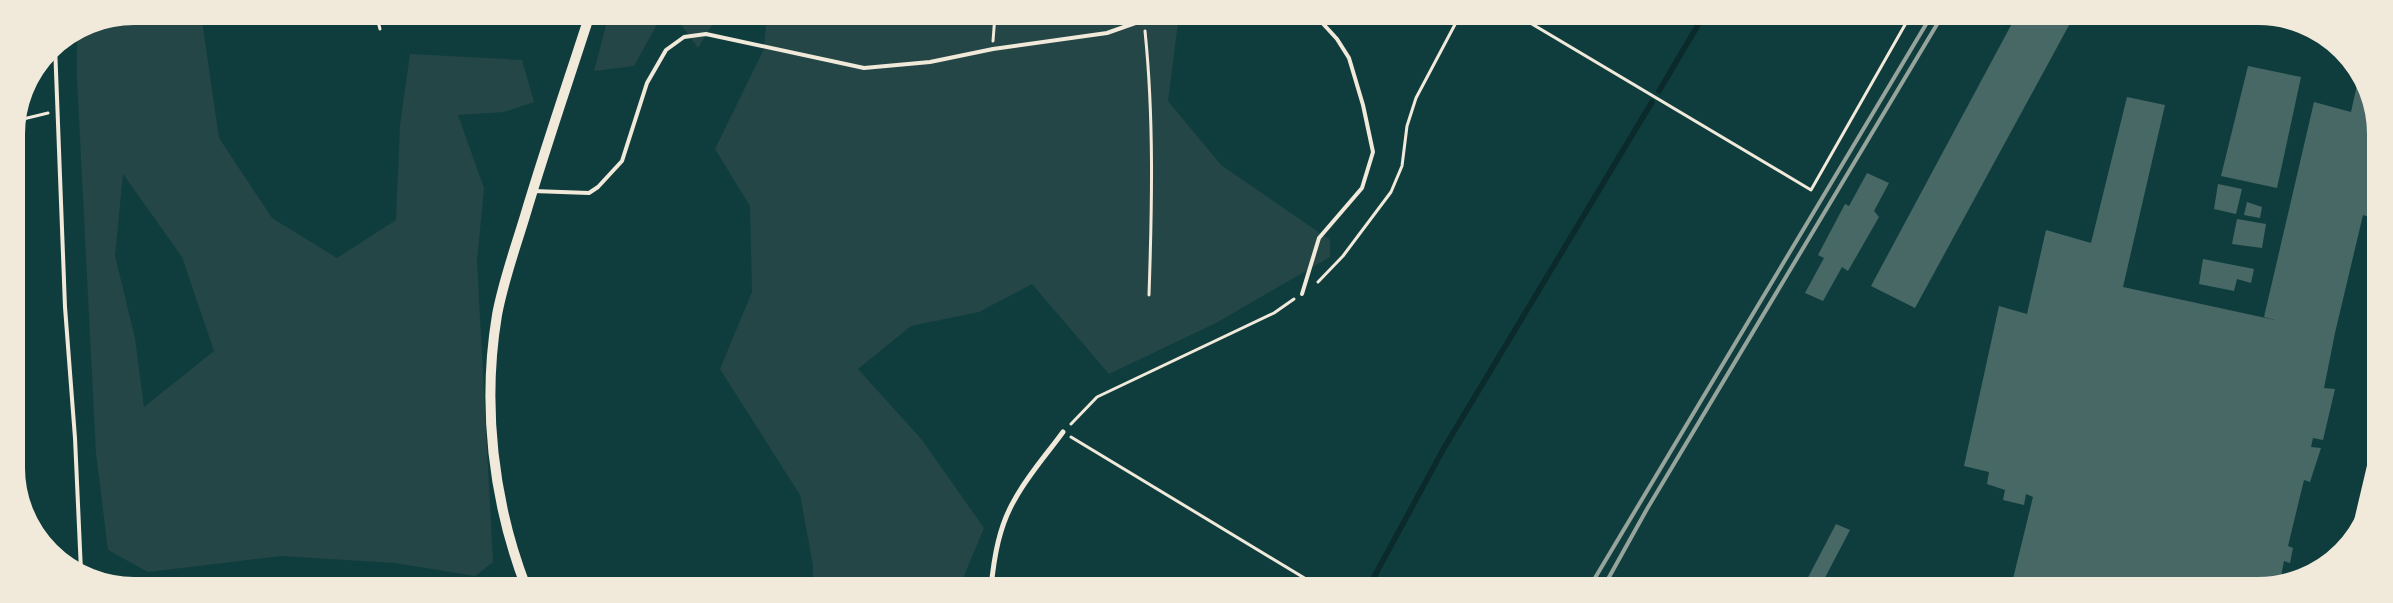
<svg xmlns="http://www.w3.org/2000/svg" width="2393" height="603" font-family="'Source Sans 3',sans-serif">
<style>
.green{fill:#244646;fill-rule:evenodd}
.lines{fill:none;stroke-linecap:round;stroke-linejoin:round}
.stream{stroke:#0a2a2b;stroke-width:5.5}
.building{fill:#486865}
.path{stroke:#f1e9da;stroke-width:3}
.service{stroke:#f1e9da;stroke-width:4}
.minor{stroke:#f1e9da;stroke-width:5}
.secondary{stroke:#f1e9da;stroke-width:10}
.rail{stroke:#97a49c;stroke-width:4}
.rim{fill:none;stroke:#f1e9da;stroke-width:6}
</style>
<rect width="100%" height="100%" fill="#0f3d3e"/>
<g class="green">
<path d="M134,14H201L219,138L272,218L337,258L396,220L400,125L410,54L522,60L534,102L504,112L458,115L484,188L477,261L493,562L475,576L395,563L281,556L148,572L108,550L96,453L77,79V30L88,23ZM123,174L182,257L214,351L144,407L135,338L115,256Z"/>
<path d="M609,14H724L712,25L698,48L680,23L661,17L634,66L594,71Z"/>
<path d="M767,14L1179,15L1168,101L1221,165L1330,240V257L1216,323L1109,374L1032,284L979,312L911,326L858,369L922,440L984,528L959,588H813V565L800,495L720,369L752,292L750,206L715,149L764,49Z"/>
</g>
<g class="lines">
<g class="stream">
<path d="M1659,91L1704,15"/>
<path d="M1368,588L1444,448L1652,102"/>
</g>
</g>
<g class="building">
<path d="M2016,16H2074L1915,308L1871,286Z"/>
<path d="M2248,66L2301,77L2277,188L2221,176Z"/>
<path d="M2359,76L2377,111V217L2376,219L2363,215L2335,333L2324,388L2335,389L2323,440L2313,438L2311,447L2321,448L2310,482L2304,480L2288,546L2293,548L2290,563L2284,561L2279,586L2266,589H2057L2036,584V589L2011,587L2033,497L2026,494L2024,505L2003,500L2005,490L1987,484L1989,472L1964,466L1999,306L2027,314L2046,230L2091,243L2127,97L2165,105L2123,287L2275,320L2264,317L2314,102L2351,112Z"/>
<path d="M1867,173L1889,183L1874,211L1879,217L1848,271L1842,267L1823,301L1805,293L1824,258L1818,255L1845,204L1849,206Z"/>
<path d="M2218,184L2242,189L2236,214L2214,209Z"/>
<path d="M2247,202L2262,207L2260,218L2244,215Z"/>
<path d="M2237,219L2266,224L2262,248L2232,244Z"/>
<path d="M2203,259L2254,269L2251,283L2237,279L2234,291L2199,284Z"/>
<path d="M1836,524L1850,530L1819,589H1802Z"/>
</g>
<g class="lines">
<g class="path">
<path d="M376,14L380,29"/>
<path d="M1517,15L1811,190L1910,16"/>
<path d="M1145,31C1154,119 1152,207 1149,295"/>
<path d="M993,41L995,15"/>
<path d="M15,121L48,113"/>
<path d="M1318,282L1343,256L1391,192L1402,166L1407,126L1416,98L1460,15"/>
<path d="M1071,424L1097,397L1274,313L1294,299"/>
<path d="M1071,437L1321,588"/>
</g>
<g class="service">
<path d="M55,45L65,307L75,438L81,571"/>
<path d="M533,191L589,193L598,187L622,161L647,83L666,50L684,37L706,34L864,68L930,62L993,49L1107,33L1158,15"/>
<path d="M1302,294L1319,238L1362,188L1373,152L1363,105L1349,58L1337,39L1315,15"/>
</g>
<g class="minor">
<path d="M2351,544L2377,434"/>
<path d="M991,588C994,557 999,526 1015,499C1028,475 1047,454 1063,432"/>
</g>
<path class="secondary" d="M526,587C493,502 482,405 497,315C503,282 515,249 525,216C545,149 568,82 590,14"/>
<g class="rail">
<path d="M1589,588L1931,16"/>
<path d="M1603,588L1647,509L1942,16"/>
</g>
</g>
<path d="M0 0H2393V603H0ZM134 22H2258A112 112 0 0 1 2370 134V468A112 112 0 0 1 2258 580H134A112 112 0 0 1 22 468V134A112 112 0 0 1 134 22Z" fill="#f1e9da" fill-rule="evenodd"/>
<path class="rim" d="M134 22H2258A112 112 0 0 1 2370 134V468A112 112 0 0 1 2258 580H134A112 112 0 0 1 22 468V134A112 112 0 0 1 134 22Z"/>
</svg>
